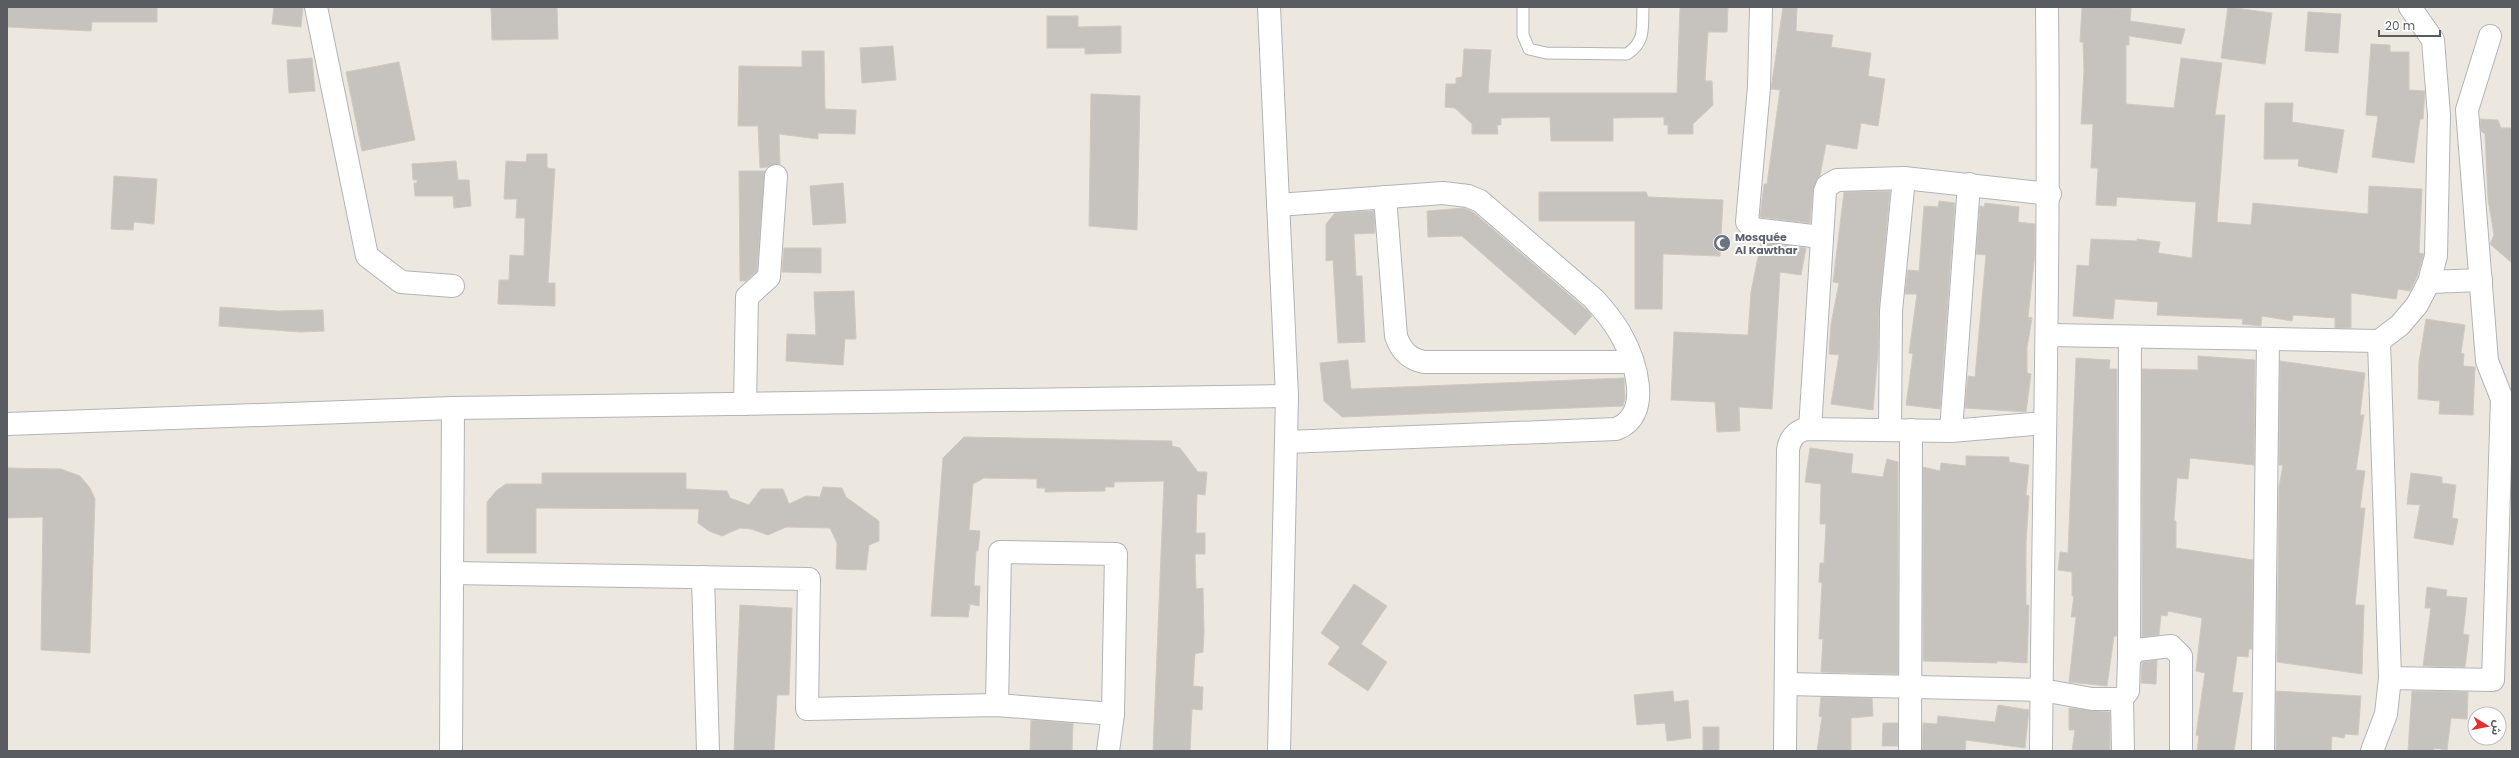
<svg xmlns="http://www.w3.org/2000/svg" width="2519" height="758" font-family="Poppins,'Noto Sans Arabic',sans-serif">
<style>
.building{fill:#c6c3be;stroke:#d0c9bf}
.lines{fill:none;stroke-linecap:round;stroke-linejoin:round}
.lane-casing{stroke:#b1b4b8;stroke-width:13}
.street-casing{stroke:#b1b4b8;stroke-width:24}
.secondary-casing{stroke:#b2b6bb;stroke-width:24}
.lane{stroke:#fff;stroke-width:11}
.street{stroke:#fff;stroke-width:22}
.secondary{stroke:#fff;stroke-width:22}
.labels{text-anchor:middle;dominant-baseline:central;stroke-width:4;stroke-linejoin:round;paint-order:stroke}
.worship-label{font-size:11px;font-weight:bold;fill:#5b616d;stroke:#fff;text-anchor:start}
</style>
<rect width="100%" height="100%" fill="#ece8e0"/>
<g class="building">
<path d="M7,7H157V22H92L91,31L7,27Z"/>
<path d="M274,7H303L301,27L272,24Z"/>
<path d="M491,7H557L558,39L492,40Z"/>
<path d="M1680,7H1728L1727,32H1708L1705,81H1712L1713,105L1693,124V134H1668V125H1664V117L1613,118V141H1551L1550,117L1501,118V125H1497L1498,134H1472V124L1455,108L1445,107L1446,84H1456V78L1462,77L1464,49L1491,50L1488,93H1677Z"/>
<path d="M1783,7H1797L1796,31L1833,35L1831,47L1871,53L1868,76L1885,79L1878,126L1861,123L1857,149L1826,144L1820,176L1813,190L1810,223L1760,217L1764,184H1767L1780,90L1771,89Z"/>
<path d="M2082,7L2131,8L2130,21L2185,29L2181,44L2129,36V45H2126V104L2174,108L2181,58L2222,63L2215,115H2225L2217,222L2251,225L2253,203L2368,214L2369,186L2422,189L2419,253L2424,254L2417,277L2410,291L2398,289L2396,299L2351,293V328H2335V318L2293,315L2292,321L2262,316L2261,326L2242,324L2243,319L2157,315L2158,302L2115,299L2113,319L2073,316L2077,265L2089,266L2091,239L2137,241V239L2160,242L2158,253L2192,258L2196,202L2117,197L2116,206L2096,205L2098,168H2091L2093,124H2081L2084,71L2083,42H2080Z"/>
<path d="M2228,7L2272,13L2265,64L2221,58Z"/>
<path d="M2308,12L2341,14L2338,53L2305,51Z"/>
<path d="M1047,16H1078V27L1121,26V53L1085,54V48H1047Z"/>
<path d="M2371,44L2390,45V52H2409V90L2425,91L2423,119H2420L2414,163L2372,157L2378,116L2366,115Z"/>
<path d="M893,46L896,80L862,83L860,48Z"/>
<path d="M802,51H824L825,109L856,110L855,134L818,133V139L779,134L780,165L760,168L758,126H738L739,66L802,67Z"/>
<path d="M312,58L315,91L289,93L287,60Z"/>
<path d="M399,62L415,140L362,151L346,72Z"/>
<path d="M1091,94L1140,96L1137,230L1089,226Z"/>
<path d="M2265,103H2293L2292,122L2344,130L2337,173L2298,166L2299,159H2264Z"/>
<path d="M2480,119L2498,120L2501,128H2512V263L2490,244L2494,235L2488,199L2485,134L2481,131Z"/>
<path d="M527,154H547V168L555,169L548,283H555V306L498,304L499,280H509L510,255L524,256L525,218H516L517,199H504L506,161L526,162Z"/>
<path d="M456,161L458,180H469L471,206L454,208L453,196H415L414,183H417V180H413L412,164Z"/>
<path d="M739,171H765L757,271L746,281H740Z"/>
<path d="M114,176L157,179L154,224L134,222L133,230L111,229Z"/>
<path d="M843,183L846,223L813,225L810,186Z"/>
<path d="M1890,191L1879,310L1878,353L1873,410L1831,404L1839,355L1829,354L1831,324L1839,283L1833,282L1844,192Z"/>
<path d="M1539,192H1646L1648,197L1723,200L1720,256L1663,254L1662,309H1635V221H1539Z"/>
<path d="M1939,201L1955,203L1940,409L1906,405L1913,354L1909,353L1917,294H1905L1908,270L1919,271L1924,206L1938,207Z"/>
<path d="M1985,203L2019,207L2018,222L2035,224V254L2028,317L2032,318L2027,348V373L2031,374L2026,412L1965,408L1968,376L1975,377L1986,255L1976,254L1980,206L1984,207Z"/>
<path d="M1464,208L1473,212L1588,311L1592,316L1575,335L1462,236L1428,237L1427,211Z"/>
<path d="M1374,211L1375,233L1354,234L1356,276H1362L1365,342L1338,343L1333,260L1326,261V224L1335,213Z"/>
<path d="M1761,242L1806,248L1801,275L1780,272L1772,409L1739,407L1740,431L1717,432L1715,402L1671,400L1674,332L1748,335L1751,292Z"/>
<path d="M784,248H821V273L782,272Z"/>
<path d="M854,291L856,339H845L843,365L786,361L787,334L816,335L814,292Z"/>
<path d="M220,307L278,311L323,310L324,331L300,332L219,326Z"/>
<path d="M2426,319L2465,325L2461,353L2464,354L2463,366L2475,367L2473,415L2439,414L2440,401L2418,399L2419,362Z"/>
<path d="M2198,356L2255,360L2254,465L2190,458L2188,479L2177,478L2174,521H2176V548L2253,560L2252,649H2249L2248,657L2237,656L2232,692L2243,693L2234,751H2197L2199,736L2196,735L2205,673L2196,671L2202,618L2168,611L2167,616L2161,615L2159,635L2142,637V369L2198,370Z"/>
<path d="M2076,358L2110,360L2109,369H2117V636H2114L2107,686L2069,682L2076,617H2071L2074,596H2072V572L2058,570L2060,552L2068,553Z"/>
<path d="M1348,360L1351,389L1624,378L1625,398L1623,406L1342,417L1324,401L1320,363Z"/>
<path d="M2280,361L2365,373L2360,415H2364L2356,470L2365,471L2360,508H2365L2355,605H2364L2362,674L2277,662L2279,487L2283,465H2279Z"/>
<path d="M964,437L1172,441V446L1180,448L1198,472H1207L1205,495L1197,494L1196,533H1205V554H1195L1196,589L1203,588L1204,631L1203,652L1195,654L1193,686L1203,687L1202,710L1192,709L1190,751H1153L1164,481L1114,482V487H1105V491L1045,492V488H1037V479L984,478L973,484L969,530L980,531L978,551H976L974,586H980L979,606L970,604L968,617L931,616L943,458Z"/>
<path d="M1810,448L1853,454L1851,473L1883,477L1887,459L1898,462V674L1821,672L1823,639H1819L1822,583L1819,582L1820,563H1824L1826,524H1820L1821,484L1805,482Z"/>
<path d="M1966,456L2009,457V462L2029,465L2026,495L2029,496L2026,544V605H2029L2027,663L1997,661V663L1923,661V467L1940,471L1941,463L1966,466Z"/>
<path d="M7,468L61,469L80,476L90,488L95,499L90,653L41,650L43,517L7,518Z"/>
<path d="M542,473H686V489L727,491L730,498L749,505L761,489H783L789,504L806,496L820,497L823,487L842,488L846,497L879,521V541L869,545L866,570L836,569L837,543L830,528L786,527L768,535L751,529L740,528L722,536L709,531L698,523L699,509L536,508V553H487V502L496,491L506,484H542Z"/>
<path d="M2411,473L2442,477V483L2456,485L2452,518L2458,519L2453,545L2414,538L2420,505L2407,504Z"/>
<path d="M1354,584L1387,606L1361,644L1387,662L1368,691L1328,664L1340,647L1321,633Z"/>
<path d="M2427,587L2447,590L2446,596L2467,598L2463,634L2469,635L2465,667L2423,666L2431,608H2425Z"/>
<path d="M740,605L792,608L789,695H777L774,751H734Z"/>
<path d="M2157,660L2156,684L2141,683L2142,662Z"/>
<path d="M1673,691L1674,702L1688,700L1691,738L1667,741L1665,723L1637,725L1634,695Z"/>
<path d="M2276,691L2361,696L2358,735L2345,734L2344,738L2332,736L2331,751H2276Z"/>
<path d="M2412,691L2468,692L2467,719L2451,718L2447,750L2434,748V751H2408Z"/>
<path d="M1821,697L1872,698L1873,716L1851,718V751H1817L1822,717L1819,716Z"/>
<path d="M1998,705L2029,710L2025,748L1966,740L1965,751H1922L1923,723L1937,724L1938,716L1995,722Z"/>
<path d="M2069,708L2110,712V751H2072L2075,730H2069Z"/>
<path d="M1031,720L1073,723L1072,751H1030Z"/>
<path d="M1883,723H1898V746H1882Z"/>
<rect x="1703" y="727" width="16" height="24"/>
</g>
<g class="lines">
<defs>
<path id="lane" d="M1523,7V35L1529,49L1546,53L1627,54C1646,41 1642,28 1643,7"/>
<g id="street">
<path d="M316,7L367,256L401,282L453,286"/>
<path d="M1269,7L1287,396L1279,751"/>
<path d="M1761,7L1759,87L1747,222L1753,229L1821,237"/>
<path d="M1385,197L1396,336C1401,351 1409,359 1424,362H1632"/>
<path d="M1278,205L1443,193L1468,196L1480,201L1594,299C1604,310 1613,321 1620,333C1635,359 1654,415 1616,429L1287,442"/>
<path d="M2429,282L2481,280"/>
<path d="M2048,335L2379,341L2400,325L2417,305L2429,282L2436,256L2439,115L2433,40L2410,7"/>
<path d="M745,404L747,297L769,277L776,176"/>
<path d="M7,424L453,408L1287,396"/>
<path d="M1810,429L1825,191L1827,186L1837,180L1904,178L2050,194"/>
<path d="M1890,430L1891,311L1904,178"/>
<path d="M1951,431L1969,184"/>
<path d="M452,573L809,579L807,709L997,705L1113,714L1116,554L1000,552L997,705"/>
<path d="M703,577L708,751"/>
<path d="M2129,658L2130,337"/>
<path d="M2390,678L2493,680L2502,399L2487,361L2467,110L2490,36"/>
<path d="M1787,684L2042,690L2092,699H2122L2128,691L2129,658L2137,650L2171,646L2181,656V751"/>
<path d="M2122,699L2123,751"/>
<path d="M451,751L453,408"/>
<path d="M1108,751L1113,714"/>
<path d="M1785,751L1788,450C1789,440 1795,432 1805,429L1951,431L2044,423"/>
<path d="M1910,751L1911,430"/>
<path d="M2263,751L2268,339"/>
<path d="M2372,751L2386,714L2390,678L2379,341"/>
</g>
<path id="secondary" d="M2041,751C2043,503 2050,255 2047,7"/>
</defs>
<use href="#lane" class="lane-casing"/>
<use href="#street" class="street-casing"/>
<use href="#secondary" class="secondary-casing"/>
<use href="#lane" class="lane"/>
<use href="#street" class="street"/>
<use href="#secondary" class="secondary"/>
</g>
<defs>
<symbol id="mosque-disc" viewBox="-11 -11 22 22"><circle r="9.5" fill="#6b7280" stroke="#fff"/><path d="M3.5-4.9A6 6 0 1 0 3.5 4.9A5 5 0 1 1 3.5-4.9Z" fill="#fff"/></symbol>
</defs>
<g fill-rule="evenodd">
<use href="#mosque-disc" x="1712" y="233" width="20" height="20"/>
</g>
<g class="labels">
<g class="worship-label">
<text x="1735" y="237">Mosquée<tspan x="1735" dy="13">Al Kawthar</tspan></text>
</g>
</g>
<rect width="2519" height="758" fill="none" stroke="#595d61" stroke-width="16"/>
<g transform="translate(2487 726) rotate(100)"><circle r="19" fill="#ffffff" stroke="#bdbec0"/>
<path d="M0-3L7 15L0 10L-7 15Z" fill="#e13133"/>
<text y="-6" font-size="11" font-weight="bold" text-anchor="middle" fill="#595d61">ش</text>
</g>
<path d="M2379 30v6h61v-6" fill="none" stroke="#595d61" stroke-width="2"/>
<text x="2385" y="30" font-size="12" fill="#595d61" stroke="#ffffff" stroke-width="3" paint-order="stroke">20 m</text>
</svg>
